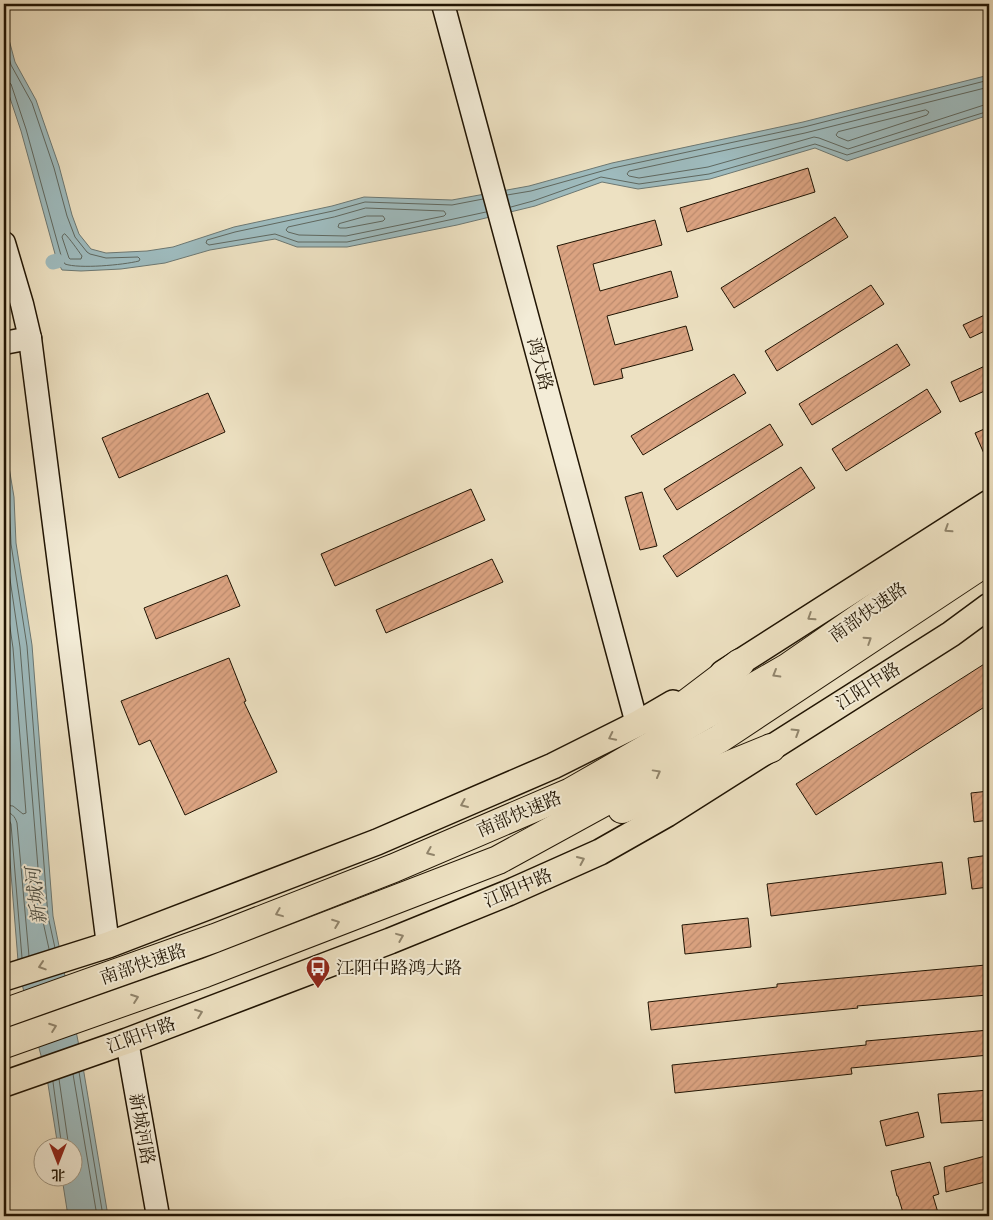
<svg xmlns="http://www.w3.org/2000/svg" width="993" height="1220" font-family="'IM FELL Great Primer','Noto Serif SC',serif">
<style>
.water{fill:#9ebbbe;stroke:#6c7873}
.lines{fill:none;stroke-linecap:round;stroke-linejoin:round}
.shore{stroke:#5f6860;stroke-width:1}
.canal{stroke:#9ebbbe;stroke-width:15}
.building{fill:url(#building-hatch);stroke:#201403}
.secondary-casing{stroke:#201403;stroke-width:25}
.primary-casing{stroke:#201403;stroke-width:28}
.highway-casing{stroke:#201403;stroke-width:30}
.secondary{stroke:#f3ecd7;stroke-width:22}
.primary{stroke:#ede1c2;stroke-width:25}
.highway{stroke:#ede1c2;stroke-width:28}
.oneway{stroke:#91856c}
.labels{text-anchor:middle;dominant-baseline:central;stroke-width:4;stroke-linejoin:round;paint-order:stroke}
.street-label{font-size:18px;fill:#201403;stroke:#f3ecd7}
.poi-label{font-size:18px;fill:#201403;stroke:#f3ecd7;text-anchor:start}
.water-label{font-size:19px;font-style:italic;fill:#4c4e44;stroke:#f3ecd7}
</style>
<defs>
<pattern id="building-hatch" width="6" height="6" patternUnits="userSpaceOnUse" patternTransform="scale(1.25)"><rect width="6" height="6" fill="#dba381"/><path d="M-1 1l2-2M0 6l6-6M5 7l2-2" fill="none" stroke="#bc8b6e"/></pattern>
</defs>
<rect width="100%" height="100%" fill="#ede1c2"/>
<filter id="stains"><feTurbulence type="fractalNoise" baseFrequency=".004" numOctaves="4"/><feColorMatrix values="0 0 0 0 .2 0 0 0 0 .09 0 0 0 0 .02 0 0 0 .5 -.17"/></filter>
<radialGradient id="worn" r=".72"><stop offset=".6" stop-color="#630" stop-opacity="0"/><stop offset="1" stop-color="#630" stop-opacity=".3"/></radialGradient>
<g class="water">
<path d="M4,21L15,62L36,100L59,166L72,215L79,234L91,249L106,253L147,251L173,247L234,227L332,206L364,197L452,200L529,186L612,163L803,122L989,75V115L847,161L815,148L710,179L638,189L602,182L535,206L457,225L347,247H297L275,239L210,250L165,263L121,269L81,271L62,270L57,261L21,131L4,80Z"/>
<path d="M4,437L14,497L16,543L32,645L53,916L82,1061L108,1216H68L62,1178H72V1148L58,1147L47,1078L19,973L9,849L4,802Z"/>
</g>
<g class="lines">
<g class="shore">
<path d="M4,40L11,65L32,103L54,168L67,216L75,237L87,252L90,254L106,258L138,257L140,259L139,261C123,265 79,269 65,264L62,259L26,129L11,84L8,82L4,81"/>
<path d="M989,87L805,133L629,171L627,174L629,176L639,178L708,167L814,137L819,138L848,149L984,105L989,104"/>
<path d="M926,110L929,112L927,115L848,141L838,137L836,135L838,132Z"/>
<path d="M507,195L531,191L613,168L804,127L989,80"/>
<path d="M483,199L452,205L365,202L333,211L235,232L207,240L206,243L209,245L275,234L298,242H347L486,212"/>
<path d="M511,207L533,201L601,177L639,184L709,174L815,144L847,155L989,111"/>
<path d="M366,208L444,211L446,214L444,216L346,236L299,235L288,232L286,230L288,227L334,217Z"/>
<path d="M367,216H383L385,219L383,221L346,228H340L338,227L339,224Z"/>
<path d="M65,234C70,239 77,249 82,256L81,259H70L69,258L62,237L63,235Z"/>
<path d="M4,467L9,497L11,544L27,646L48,916L55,948"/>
<path d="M4,520L5,545L20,647L42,917L49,949"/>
<path d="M4,586L13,648L26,813L23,814L13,806L4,805"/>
<path d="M4,812C11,812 15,816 17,823L29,956"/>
<path d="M4,818L9,820L11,824L22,958"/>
<path d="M79,1072L103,1216"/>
<path d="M73,1074L97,1216"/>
<path d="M59,1079L69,1148"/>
<path d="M53,1082L62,1148"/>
</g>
<path class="canal" d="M53,262L57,261"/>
</g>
<g class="building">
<path d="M808,168L815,192L687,232L680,208Z"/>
<path d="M835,217L848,237L734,308L721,288Z"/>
<path d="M655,220L662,245L593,264L600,291L671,271L678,297L607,316L615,345L686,326L693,350L621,369L623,378L594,385L557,246Z"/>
<path d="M871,285L884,304L777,371L765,351Z"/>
<path d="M989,313V329L970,338L963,325Z"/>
<path d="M897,344L910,365L812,425L799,404Z"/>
<path d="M989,364V389L960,402L951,382Z"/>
<path d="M734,374L746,393L643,455L631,436Z"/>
<path d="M927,389L941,412L846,471L832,449Z"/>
<path d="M208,393L225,432L119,478L102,438Z"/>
<path d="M770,424L783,445L677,510L664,489Z"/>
<path d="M989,427V465L975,433Z"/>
<path d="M801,467L815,488L677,577L663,556Z"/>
<path d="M471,489L485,520L335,586L321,554Z"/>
<path d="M642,492L657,546L640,550L625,497Z"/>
<path d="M492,559L503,582L386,633L376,610Z"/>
<path d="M227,575L240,606L156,639L144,608Z"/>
<path d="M229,658L246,701L244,702L277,772L185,815L150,740L139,745L121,701Z"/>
<path d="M989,661V704L816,815L796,784Z"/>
<path d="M989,791V820L974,822L971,793Z"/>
<path d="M989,855V887L972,889L968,858Z"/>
<path d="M942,862L946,894L771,916L767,884Z"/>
<path d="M748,918L751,947L685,954L682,925Z"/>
<path d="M986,965L988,995L857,1006L858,1008L767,1017L651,1030L648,1002L777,987V984Z"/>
<path d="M989,1030V1055L851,1068L852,1074L675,1093L672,1065L866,1045V1041Z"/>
<path d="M989,1090V1120L941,1123L938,1094Z"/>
<path d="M918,1112L924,1137L886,1146L880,1121Z"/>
<path d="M989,1155V1181L946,1192L944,1167Z"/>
<path d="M930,1162L939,1194L933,1196L939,1216H904L898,1196H897L891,1171Z"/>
</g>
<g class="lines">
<defs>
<g id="secondary">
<path d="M443,4L637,724"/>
<path d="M4,243L22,304L30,338L108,945"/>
<path d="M4,343L30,338"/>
<path d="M127,1041L158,1216"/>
</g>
<g id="primary">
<path d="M723,673L989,503"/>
<path d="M4,978L108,945L377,842L553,766L637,724L673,703"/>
<path d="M4,1084L127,1041L390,941L508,893L600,852L667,814L951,634L989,606"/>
</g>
<g id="highway">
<path d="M657,726L740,663"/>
<path d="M622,809L771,748"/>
<path d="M4,1013L215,938L394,868L571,792L787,668L989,528"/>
<path d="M4,1044L205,973L498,860L719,739L989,560"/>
</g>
</defs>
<use href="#secondary" class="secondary-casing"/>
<use href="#primary" class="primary-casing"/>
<use href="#highway" class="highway-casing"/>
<use href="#secondary" class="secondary"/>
<use href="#primary" class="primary"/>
<use href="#highway" class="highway"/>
</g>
<defs><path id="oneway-chevron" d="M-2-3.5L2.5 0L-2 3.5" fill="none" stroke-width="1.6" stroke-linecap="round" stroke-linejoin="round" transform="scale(1.25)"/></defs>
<g class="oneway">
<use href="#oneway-chevron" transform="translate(948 529) rotate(147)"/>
<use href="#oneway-chevron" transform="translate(811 617) rotate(147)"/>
<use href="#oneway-chevron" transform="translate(868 640) rotate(-33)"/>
<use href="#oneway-chevron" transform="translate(776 674) rotate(150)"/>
<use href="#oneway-chevron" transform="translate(796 732) rotate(-32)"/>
<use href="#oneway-chevron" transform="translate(612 737) rotate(154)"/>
<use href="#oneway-chevron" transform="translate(657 773) rotate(-29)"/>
<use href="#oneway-chevron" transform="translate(464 804) rotate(157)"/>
<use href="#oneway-chevron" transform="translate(430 852) rotate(157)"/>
<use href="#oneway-chevron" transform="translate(581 860) rotate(-24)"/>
<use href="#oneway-chevron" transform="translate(279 913) rotate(158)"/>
<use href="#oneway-chevron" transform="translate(336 923) rotate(-21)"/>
<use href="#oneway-chevron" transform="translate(400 937) rotate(-22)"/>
<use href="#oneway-chevron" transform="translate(42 966) rotate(162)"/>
<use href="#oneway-chevron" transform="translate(135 998) rotate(-20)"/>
<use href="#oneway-chevron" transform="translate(199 1013) rotate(-21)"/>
<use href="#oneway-chevron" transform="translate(53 1027) rotate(-20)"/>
</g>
<defs>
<symbol id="bus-pin" viewBox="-11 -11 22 30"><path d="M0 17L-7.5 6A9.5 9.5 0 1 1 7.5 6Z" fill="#8f2418" stroke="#f3ecd7"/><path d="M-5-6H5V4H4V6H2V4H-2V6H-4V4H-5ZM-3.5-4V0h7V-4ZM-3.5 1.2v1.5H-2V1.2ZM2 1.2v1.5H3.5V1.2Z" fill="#fff"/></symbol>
</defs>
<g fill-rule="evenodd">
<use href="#bus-pin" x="304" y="954" width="28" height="38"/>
</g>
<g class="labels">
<g class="street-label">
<text transform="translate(540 364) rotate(75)">鸿大路</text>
<text transform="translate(868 612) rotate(-35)">南部快速路</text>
<text transform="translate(868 686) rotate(-32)">江阳中路</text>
<text transform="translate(519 814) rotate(-23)">南部快速路</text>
<text transform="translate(518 888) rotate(-23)">江阳中路</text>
<text transform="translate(143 964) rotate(-19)">南部快速路</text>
<text transform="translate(141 1035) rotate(-20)">江阳中路</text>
<text transform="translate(142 1129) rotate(80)">新城河路</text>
</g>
<g class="poi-label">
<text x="336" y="968">江阳中路鸿大路</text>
</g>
<g class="water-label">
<text transform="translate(36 896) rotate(-97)">新城河</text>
</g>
</g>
<rect width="993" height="1220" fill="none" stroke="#ede1c2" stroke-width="20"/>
<rect x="5" y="5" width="983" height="1210" fill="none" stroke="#201403" stroke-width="2.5"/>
<rect x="10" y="10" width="973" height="1200" fill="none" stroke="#201403"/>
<g transform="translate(58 1162) rotate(180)"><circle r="24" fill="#f3ecd7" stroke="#9f9682"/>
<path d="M0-4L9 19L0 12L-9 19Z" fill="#8f2418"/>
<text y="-8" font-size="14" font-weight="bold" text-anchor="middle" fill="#201403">北</text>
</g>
<rect width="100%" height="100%" filter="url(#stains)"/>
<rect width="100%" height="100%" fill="url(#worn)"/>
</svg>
